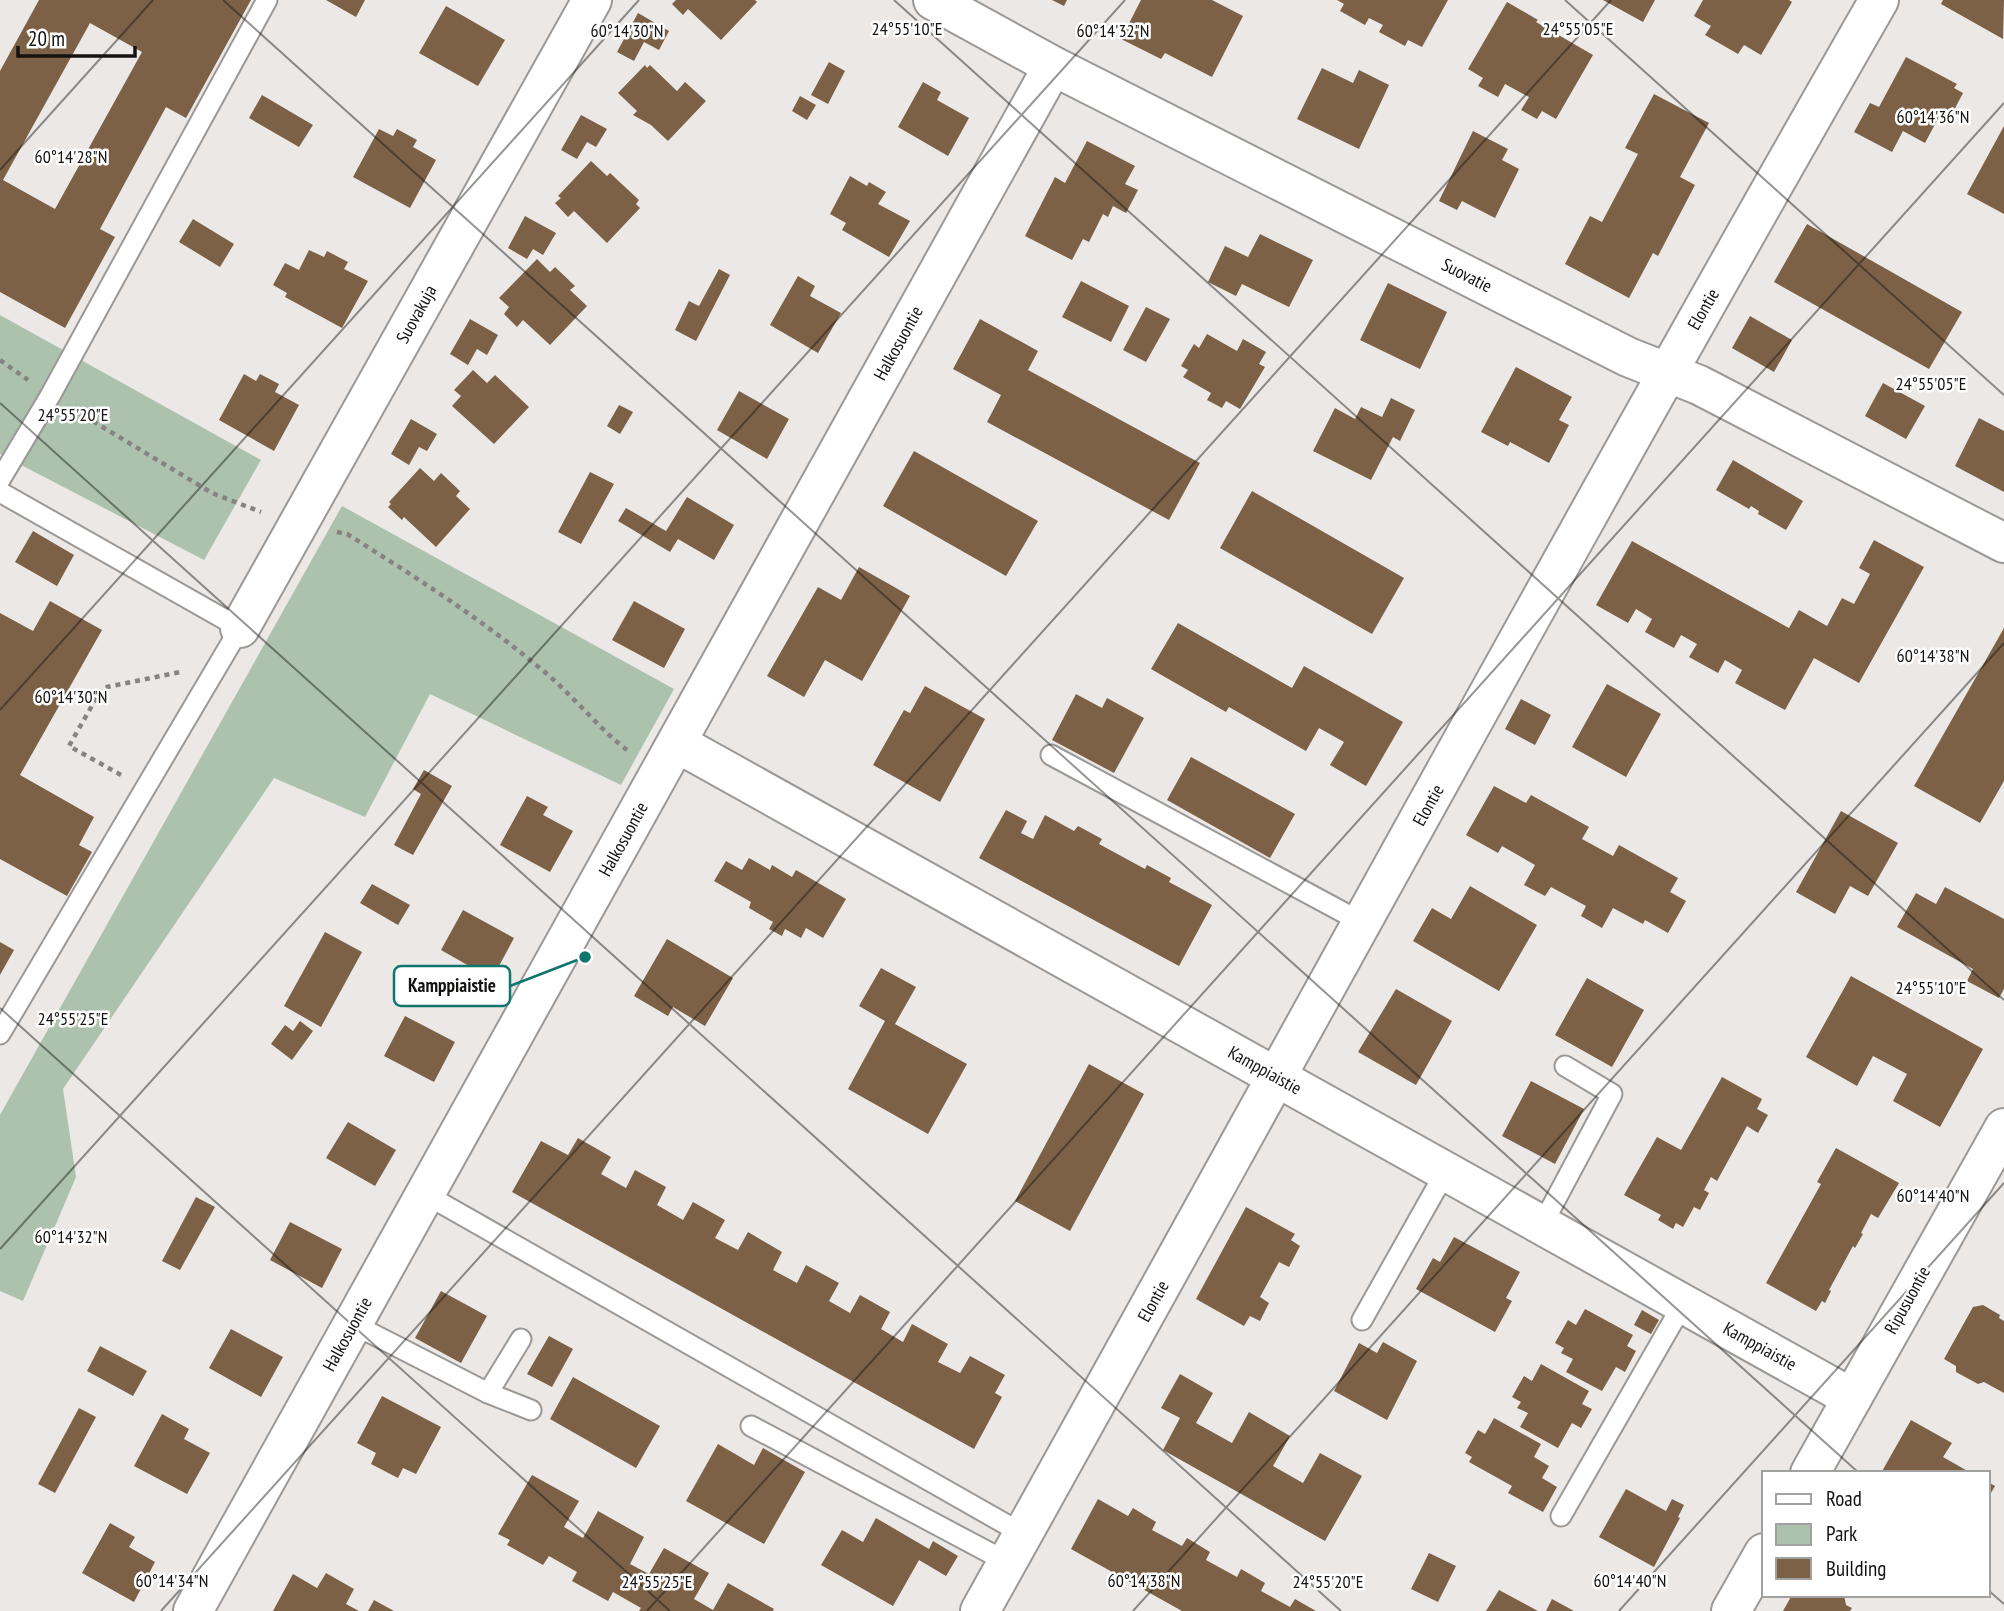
<svg xmlns="http://www.w3.org/2000/svg" width="2004" height="1611" font-family="'PT Sans Narrow',sans-serif">
<style>
.green{fill:#acc2ac}
.building{fill:#7c6147;fill-rule:evenodd}
.lines{fill:none;stroke-linecap:round;stroke-linejoin:round}
.service-casing{stroke:#9b9997;stroke-width:23}
.minor-casing{stroke:#9b9997;stroke-width:42}
.path{stroke:#868482;stroke-width:4.5;stroke-dasharray:5 5;stroke-linecap:butt}
.service{stroke:#fff;stroke-width:19}
.minor{stroke:#fff;stroke-width:38}
.ticks{fill:none;stroke:#141312;stroke-width:2;stroke-opacity:0.45}
.labels{text-anchor:middle;dominant-baseline:central;stroke-width:5;stroke-linejoin:round;paint-order:stroke}
.street-label{font-size:18px;fill:#141312;stroke:#fff}
.ticks-label{font-size:18px;text-anchor:middle;fill:#141312;stroke:#fff;stroke-width:5;stroke-linejoin:round;paint-order:stroke}
.leader{fill:none;stroke:#0f766e;stroke-width:2.5}
.callout-dot{fill:#0f766e;stroke:#fff;stroke-width:2.5}
.callout{fill:#fff;stroke:#0f766e;stroke-width:2.5}
.callout-label{font-size:19px;text-anchor:middle;font-weight:bold;fill:#141312}
</style>
<rect width="100%" height="100%" fill="#ebe8e6"/>
<g class="green">
<path d="M0,315L261,460L204,560L0,454Z"/>
<path d="M342,506L674,689L621,785L430,694L365,817L274,778L63,1089L76,1177L23,1301L0,1291V1115Z"/>
</g>
<g class="building">
<path d="M39,0H251L186,118L166,107L100,229L115,237L65,328L0,292V71ZM90,23L142,52L55,209L3,180Z"/>
<path d="M326,0H365L356,17Z"/>
<path d="M676,0H755L757,2L721,40L688,9L683,15L672,4Z"/>
<path d="M1052,0H1067L1064,6Z"/>
<path d="M1141,0H1212L1243,16L1212,77L1165,53L1161,59L1121,39Z"/>
<path d="M1337,0H1448L1422,47L1408,40L1405,46L1379,32L1383,25L1369,18L1365,25L1340,11L1344,4Z"/>
<path d="M1603,0H1655L1643,22Z"/>
<path d="M1703,0H1789L1792,2L1761,55L1744,45L1738,54L1705,35L1711,26L1694,16Z"/>
<path d="M1943,0H2004L2003,39L1941,4Z"/>
<path d="M1507,2L1538,20L1536,22L1593,55L1556,119L1542,111L1537,119L1521,110L1529,97L1505,84L1498,97L1478,86L1483,78L1468,69Z"/>
<path d="M446,6L505,40L478,86L419,53Z"/>
<path d="M638,13L669,31L659,50L644,42L634,61L617,52Z"/>
<path d="M1906,57L1957,84L1954,88L1963,93L1950,118L1941,113L1925,143L1903,131L1892,152L1854,132L1870,103L1879,107Z"/>
<path d="M829,62L845,71L828,104L811,95Z"/>
<path d="M645,65L647,68L650,65L677,91L685,82L706,101L668,141L651,125L633,115L637,111L618,93Z"/>
<path d="M1322,68L1353,83L1359,70L1389,85L1359,149L1297,119Z"/>
<path d="M923,82L941,92L937,100L969,118L948,156L898,127Z"/>
<path d="M1654,94L1709,123L1680,177L1695,185L1658,256L1653,253L1629,298L1565,264L1590,216L1602,222L1638,154L1625,148Z"/>
<path d="M262,95L313,125L299,147L249,118Z"/>
<path d="M800,96L816,105L807,120L792,111Z"/>
<path d="M581,115L607,129L596,147L587,142L577,159L561,150Z"/>
<path d="M2004,126V214L1967,194Z"/>
<path d="M379,129L393,136L397,129L417,140L413,147L436,160L410,208L353,177Z"/>
<path d="M1473,131L1508,149L1502,160L1519,169L1495,218L1462,201L1457,210L1439,201Z"/>
<path d="M1087,141L1135,166L1125,184L1138,190L1126,213L1113,206L1108,217L1103,214L1089,242L1083,239L1072,260L1025,236L1055,177L1065,183Z"/>
<path d="M591,161L607,176L610,173L639,200L636,204L640,208L607,243L574,211L568,217L555,203L561,198L558,196Z"/>
<path d="M850,176L867,186L869,182L886,192L878,204L910,221L889,257L842,230L846,223L830,214Z"/>
<path d="M525,216L556,233L543,255L533,249L527,259L508,248Z"/>
<path d="M193,219L234,244L220,267L179,242Z"/>
<path d="M1807,224L1962,312L1929,369L1774,282Z"/>
<path d="M1260,234L1313,260L1289,307L1242,284L1236,296L1208,282L1225,246L1248,257Z"/>
<path d="M309,250L324,257L327,251L348,262L344,269L368,281L342,328L285,297L287,293L273,285L285,263L299,270Z"/>
<path d="M537,259L550,272L555,267L575,286L570,290L587,306L550,345L523,320L517,327L504,314L509,307L499,298Z"/>
<path d="M719,269L730,275L696,341L675,330L689,301L699,306Z"/>
<path d="M798,276L815,286L810,296L841,313L818,353L770,325Z"/>
<path d="M1081,281L1129,306L1111,342L1062,317Z"/>
<path d="M1388,283L1447,312L1420,369L1360,340Z"/>
<path d="M1146,307L1170,319L1146,362L1123,350Z"/>
<path d="M1750,316L1792,340L1774,372L1732,348Z"/>
<path d="M470,319L498,335L487,355L477,349L468,365L450,354Z"/>
<path d="M980,319L1038,351L1028,370L1200,463L1169,520L987,422L1001,395L953,369Z"/>
<path d="M1207,334L1237,351L1243,339L1266,352L1259,364L1265,367L1240,409L1226,401L1222,408L1207,400L1211,393L1183,377L1188,370L1181,366L1194,344L1199,348Z"/>
<path d="M1516,367L1572,397L1559,420L1569,425L1549,463L1510,442L1508,446L1481,432Z"/>
<path d="M473,370L487,383L495,375L529,407L494,444L452,406L461,396L454,390Z"/>
<path d="M244,374L256,381L260,374L279,384L275,392L299,405L274,451L219,420Z"/>
<path d="M1883,383L1925,406L1906,439L1865,416Z"/>
<path d="M739,391L789,419L767,459L717,430Z"/>
<path d="M1391,398L1415,410L1400,441L1393,437L1371,480L1313,451L1335,408L1355,419L1361,407L1382,417Z"/>
<path d="M619,405L633,412L620,434L607,426Z"/>
<path d="M1979,418L2004,431V492L1955,466Z"/>
<path d="M411,419L437,434L427,451L419,447L409,465L391,454Z"/>
<path d="M914,451L1038,521L1006,576L883,506Z"/>
<path d="M1733,460L1803,501L1786,530L1758,514L1759,511L1751,506L1749,509L1716,490Z"/>
<path d="M420,468L434,481L441,473L460,491L456,496L470,509L436,547L404,517L402,520L388,507L391,504L389,502Z"/>
<path d="M590,472L614,484L581,544L558,532Z"/>
<path d="M1252,491L1404,578L1372,634L1220,548Z"/>
<path d="M687,497L734,525L714,560L678,539L670,552L618,521L626,508L666,531Z"/>
<path d="M33,531L74,555L57,586L15,562Z"/>
<path d="M1874,540L1924,567L1859,683L1814,658L1785,710L1735,683L1742,670L1725,660L1718,673L1689,657L1697,644L1681,635L1674,648L1645,632L1652,619L1636,609L1628,623L1596,605L1632,541L1789,628L1799,610L1827,626L1842,598L1854,604L1870,574L1859,568Z"/>
<path d="M859,567L910,596L862,681L825,660L804,697L767,676L818,587L841,600Z"/>
<path d="M50,601L102,630L20,775L94,817L79,845L92,852L67,896L0,859V613L33,631Z"/>
<path d="M634,601L685,629L664,668L612,640Z"/>
<path d="M1178,623L1292,688L1304,666L1403,722L1366,786L1330,765L1344,742L1319,728L1306,751L1229,707L1226,712L1151,669Z"/>
<path d="M2004,628V781L1980,823L1914,786Z"/>
<path d="M1607,684L1661,714L1626,777L1572,747Z"/>
<path d="M925,686L985,719L940,802L873,765L904,710L910,713Z"/>
<path d="M1076,694L1102,708L1107,698L1144,718L1114,773L1052,740Z"/>
<path d="M1521,699L1551,715L1535,745L1505,729Z"/>
<path d="M1191,757L1295,814L1270,858L1167,800Z"/>
<path d="M424,770L452,786L413,855L394,845L421,794L413,789Z"/>
<path d="M1494,786L1526,803L1531,795L1589,827L1582,839L1613,856L1619,845L1678,878L1670,892L1686,901L1668,933L1645,920L1643,924L1613,908L1602,928L1581,916L1586,906L1551,887L1545,896L1524,885L1535,865L1502,846L1498,853L1466,835Z"/>
<path d="M527,796L548,807L543,815L573,831L550,872L500,845Z"/>
<path d="M1006,810L1027,821L1021,833L1033,839L1045,815L1074,831L1078,826L1102,839L1099,844L1145,869L1147,865L1171,878L1169,882L1212,905L1179,966L979,858Z"/>
<path d="M1841,811L1898,843L1868,896L1850,886L1835,914L1796,892Z"/>
<path d="M749,858L770,870L772,865L792,877L796,870L846,899L823,938L806,928L801,938L785,929L782,936L769,929L773,922L749,908L751,902L714,881L726,861L742,870Z"/>
<path d="M372,884L410,905L398,925L360,903Z"/>
<path d="M1470,886L1537,925L1499,991L1413,941L1432,908L1451,919Z"/>
<path d="M1945,887L2004,919V989L1999,998L1967,981L1973,969L1897,927L1916,893L1936,904Z"/>
<path d="M463,910L514,938L492,979L441,950Z"/>
<path d="M325,932L362,952L321,1027L284,1006Z"/>
<path d="M667,939L733,978L705,1026L673,1007L668,1016L634,996Z"/>
<path d="M0,942L14,950L0,975Z"/>
<path d="M881,968L916,987L895,1024L967,1064L928,1134L848,1089L885,1021L859,1006Z"/>
<path d="M1851,976L1983,1049L1940,1127L1893,1101L1907,1074L1873,1056L1857,1086L1806,1057Z"/>
<path d="M1587,978L1644,1010L1612,1067L1555,1035Z"/>
<path d="M1396,989L1452,1021L1416,1085L1358,1052Z"/>
<path d="M405,1016L455,1042L434,1082L384,1056Z"/>
<path d="M300,1021L313,1031L292,1060L271,1044L285,1025L293,1031Z"/>
<path d="M1089,1064L1144,1094L1070,1231L1015,1201Z"/>
<path d="M1722,1077L1762,1099L1757,1109L1768,1115L1758,1133L1747,1126L1717,1181L1711,1177L1704,1190L1709,1193L1700,1210L1694,1207L1683,1227L1676,1223L1673,1229L1658,1220L1661,1215L1624,1195L1657,1137L1681,1150Z"/>
<path d="M1531,1081L1584,1109L1555,1164L1502,1136Z"/>
<path d="M348,1122L396,1150L375,1186L326,1158Z"/>
<path d="M578,1138L611,1157L601,1174L626,1188L635,1170L666,1187L657,1205L683,1220L693,1202L725,1220L715,1238L738,1250L748,1232L782,1252L773,1270L797,1283L806,1265L839,1283L829,1301L850,1313L860,1295L890,1312L881,1329L903,1342L912,1324L948,1344L938,1362L960,1373L970,1356L1005,1375L995,1393L1002,1397L974,1449L512,1192L541,1141L568,1155Z"/>
<path d="M1836,1148L1899,1183L1878,1218L1871,1214L1861,1233L1863,1234L1855,1248L1853,1246L1829,1290L1831,1291L1825,1303L1822,1301L1816,1311L1766,1283L1821,1184L1817,1182Z"/>
<path d="M196,1197L215,1207L180,1270L162,1261Z"/>
<path d="M1246,1207L1295,1234L1291,1240L1300,1246L1289,1267L1279,1262L1260,1297L1269,1303L1260,1321L1250,1316L1244,1326L1196,1299Z"/>
<path d="M290,1222L342,1249L322,1288L270,1260Z"/>
<path d="M1454,1237L1520,1272L1506,1298L1512,1301L1495,1332L1416,1289L1433,1258L1440,1262Z"/>
<path d="M441,1291L487,1316L461,1363L415,1338Z"/>
<path d="M1983,1305L2000,1315L1999,1318L2004,1321V1393L1984,1382L1978,1384L1956,1372V1366L1944,1359L1973,1307Z"/>
<path d="M1585,1309L1633,1335L1627,1346L1636,1351L1625,1372L1616,1367L1602,1391L1566,1372L1573,1359L1561,1353L1564,1348L1555,1343L1568,1320L1576,1325Z"/>
<path d="M1642,1310L1659,1320L1651,1334L1634,1325Z"/>
<path d="M231,1329L283,1357L261,1397L209,1368Z"/>
<path d="M549,1336L573,1349L552,1387L527,1374Z"/>
<path d="M1383,1342L1417,1361L1387,1420L1334,1391L1359,1343L1377,1353Z"/>
<path d="M100,1346L147,1371L133,1396L87,1371Z"/>
<path d="M1541,1364L1589,1391L1582,1404L1592,1409L1581,1428L1572,1423L1558,1448L1520,1427L1528,1413L1517,1408L1521,1402L1512,1397L1524,1376L1532,1381Z"/>
<path d="M1180,1374L1213,1393L1196,1423L1232,1443L1249,1412L1290,1436L1273,1466L1303,1483L1320,1453L1362,1476L1325,1541L1163,1450L1180,1418L1161,1408Z"/>
<path d="M573,1377L660,1426L636,1468L550,1419Z"/>
<path d="M382,1396L441,1427L416,1474L403,1468L398,1478L371,1464L376,1453L357,1443Z"/>
<path d="M79,1408L96,1417L55,1493L38,1484Z"/>
<path d="M162,1414L189,1429L184,1439L210,1453L187,1494L134,1466Z"/>
<path d="M1494,1418L1541,1444L1534,1457L1549,1466L1542,1478L1557,1487L1543,1512L1508,1493L1512,1486L1469,1462L1472,1457L1465,1453L1478,1430L1485,1434Z"/>
<path d="M1911,1420L1952,1443L1943,1457L1971,1473H1881Z"/>
<path d="M718,1444L754,1465L763,1448L805,1472L764,1544L686,1501Z"/>
<path d="M532,1475L579,1501L564,1527L583,1538L598,1511L644,1537L630,1564L649,1574L664,1548L709,1573L694,1599L713,1610L728,1583L774,1609L773,1611H639L641,1608L613,1592L608,1601L572,1581L577,1572L549,1556L543,1565L507,1545L510,1540L498,1534Z"/>
<path d="M1988,1482L1995,1486L1988,1498Z"/>
<path d="M1626,1489L1666,1511L1672,1499L1684,1505L1678,1517L1680,1518L1654,1567L1599,1537Z"/>
<path d="M1098,1499L1128,1516L1133,1508L1156,1522L1152,1530L1182,1546L1187,1538L1210,1552L1206,1560L1237,1577L1241,1569L1265,1583L1261,1591L1290,1607L1295,1599L1316,1611H1182L1071,1549Z"/>
<path d="M876,1518L929,1549L933,1541L958,1556L946,1576L919,1560L893,1606L821,1565L842,1530L863,1542Z"/>
<path d="M110,1523L135,1537L129,1547L155,1562L134,1602L82,1573Z"/>
<path d="M1429,1553L1456,1566L1438,1602L1411,1589Z"/>
<path d="M326,1573L354,1589L346,1604L359,1611H273L293,1574L317,1588Z"/>
<path d="M1499,1590L1538,1611H1486Z"/>
<path d="M1792,1595H1844L1846,1605L1852,1608L1850,1611H1783Z"/>
<path d="M1552,1599L1574,1611H1546Z"/>
<path d="M374,1600L394,1611H368Z"/>
</g>
<g class="lines">
<defs>
<g id="service">
<path d="M0,480L50,396L267,0"/>
<path d="M0,492L240,628L0,1034"/>
<path d="M1051,755L1363,923"/>
<path d="M425,1194L1023,1534"/>
<path d="M1542,1225L1612,1094L1565,1066"/>
<path d="M1362,1320L1446,1171"/>
<path d="M353,1324L488,1393L531,1410"/>
<path d="M488,1393L521,1339"/>
<path d="M751,1426L1007,1562"/>
<path d="M1561,1516L1683,1304"/>
</g>
<g id="minor">
<path d="M933,0L1053,66L1628,357L1699,385L2004,543"/>
<path d="M240,628L592,0"/>
<path d="M677,743L1852,1398"/>
<path d="M1810,1473L2004,1128"/>
<path d="M193,1611L1053,66"/>
<path d="M980,1611C1280,1074 1573,533 1879,0"/>
<path d="M1731,1611L1764,1553"/>
</g>
</defs>
<use href="#service" class="service-casing"/>
<use href="#minor" class="minor-casing"/>
<g class="path">
<path d="M0,360L28,380"/>
<path d="M76,411L212,493L261,512"/>
<path d="M337,532L347,534C414,576 480,618 541,669C572,694 596,726 627,750"/>
<path d="M121,775L69,746L102,688L180,672"/>
</g>
<use href="#service" class="service"/>
<use href="#minor" class="minor"/>
</g>
<path class="ticks" d="M223,0L1859,1473M894,0L2004,1000M1565,0L2004,395M0,170L153,0M0,403L1341,1611M0,710L639,0M0,1008L670,1611M0,1249L1125,0M1988,1590L2004,1604M161,1611L1611,0M647,1611L2004,103M1133,1611L2004,643M1619,1611L2004,1183"/>
<g class="labels">
<g class="street-label">
<text transform="translate(1467 275) rotate(27)">Suovatie</text>
<text transform="translate(1703 309) rotate(-60)">Elontie</text>
<text transform="translate(416 314) rotate(-61)">Suovakuja</text>
<text transform="translate(898 343) rotate(-61)">Halkosuontie</text>
<text transform="translate(1428 805) rotate(-61)">Elontie</text>
<text transform="translate(623 839) rotate(-61)">Halkosuontie</text>
<text transform="translate(1265 1070) rotate(29)">Kamppiaistie</text>
<text transform="translate(1907 1300) rotate(-61)">Ripusuontie</text>
<text transform="translate(1153 1301) rotate(-61)">Elontie</text>
<text transform="translate(347 1334) rotate(-61)">Halkosuontie</text>
<text transform="translate(1760 1346) rotate(29)">Kamppiaistie</text>
</g>
</g>
<g class="ticks-label">
<text x="907" y="35">24°55'10"E</text>
<text x="1578" y="35">24°55'05"E</text>
<text x="627" y="37">60°14'30"N</text>
<text x="1113" y="37">60°14'32"N</text>
<text x="1933" y="123">60°14'36"N</text>
<text x="71" y="163">60°14'28"N</text>
<text x="1931" y="390">24°55'05"E</text>
<text x="73" y="421">24°55'20"E</text>
<text x="1933" y="662">60°14'38"N</text>
<text x="71" y="703">60°14'30"N</text>
<text x="1931" y="994">24°55'10"E</text>
<text x="73" y="1025">24°55'25"E</text>
<text x="1933" y="1202">60°14'40"N</text>
<text x="71" y="1243">60°14'32"N</text>
<text x="172" y="1587">60°14'34"N</text>
<text x="1144" y="1587">60°14'38"N</text>
<text x="1630" y="1587">60°14'40"N</text>
<text x="657" y="1588">24°55'25"E</text>
<text x="1328" y="1588">24°55'20"E</text>
</g>
<path class="leader" d="M585 957L510 986"/>
<circle class="callout-dot" cx="585" cy="957" r="7"/>
<rect class="callout" x="394" y="966" width="116" height="40" rx="7"/>
<g class="callout-label">
<text x="452" y="992">Kamppiaistie</text>
</g>
<rect x="1762" y="1471" width="228" height="126" fill="#ffffff" stroke="#a1a1a0" stroke-width="2"/>
<rect x="1776" y="1494" width="35" height="10" fill="#ffffff" stroke="#a1a1a0" stroke-width="2"/>
<text x="1826" y="1506" font-size="21" fill="#141312">Road</text>
<rect x="1776" y="1524" width="35" height="21" fill="#acc2ac" stroke="#a1a1a0" stroke-width="2"/>
<text x="1826" y="1541" font-size="21" fill="#141312">Park</text>
<rect x="1776" y="1558" width="35" height="21" fill="#7c6147" stroke="#a1a1a0" stroke-width="2"/>
<text x="1826" y="1576" font-size="21" fill="#141312">Building</text>
<path d="M18 46v10h117v-10" fill="none" stroke="#141312" stroke-width="3.5"/>
<text x="28" y="46" font-size="21" fill="#141312" stroke="#ffffff" stroke-width="5" paint-order="stroke">20 m</text>
</svg>
